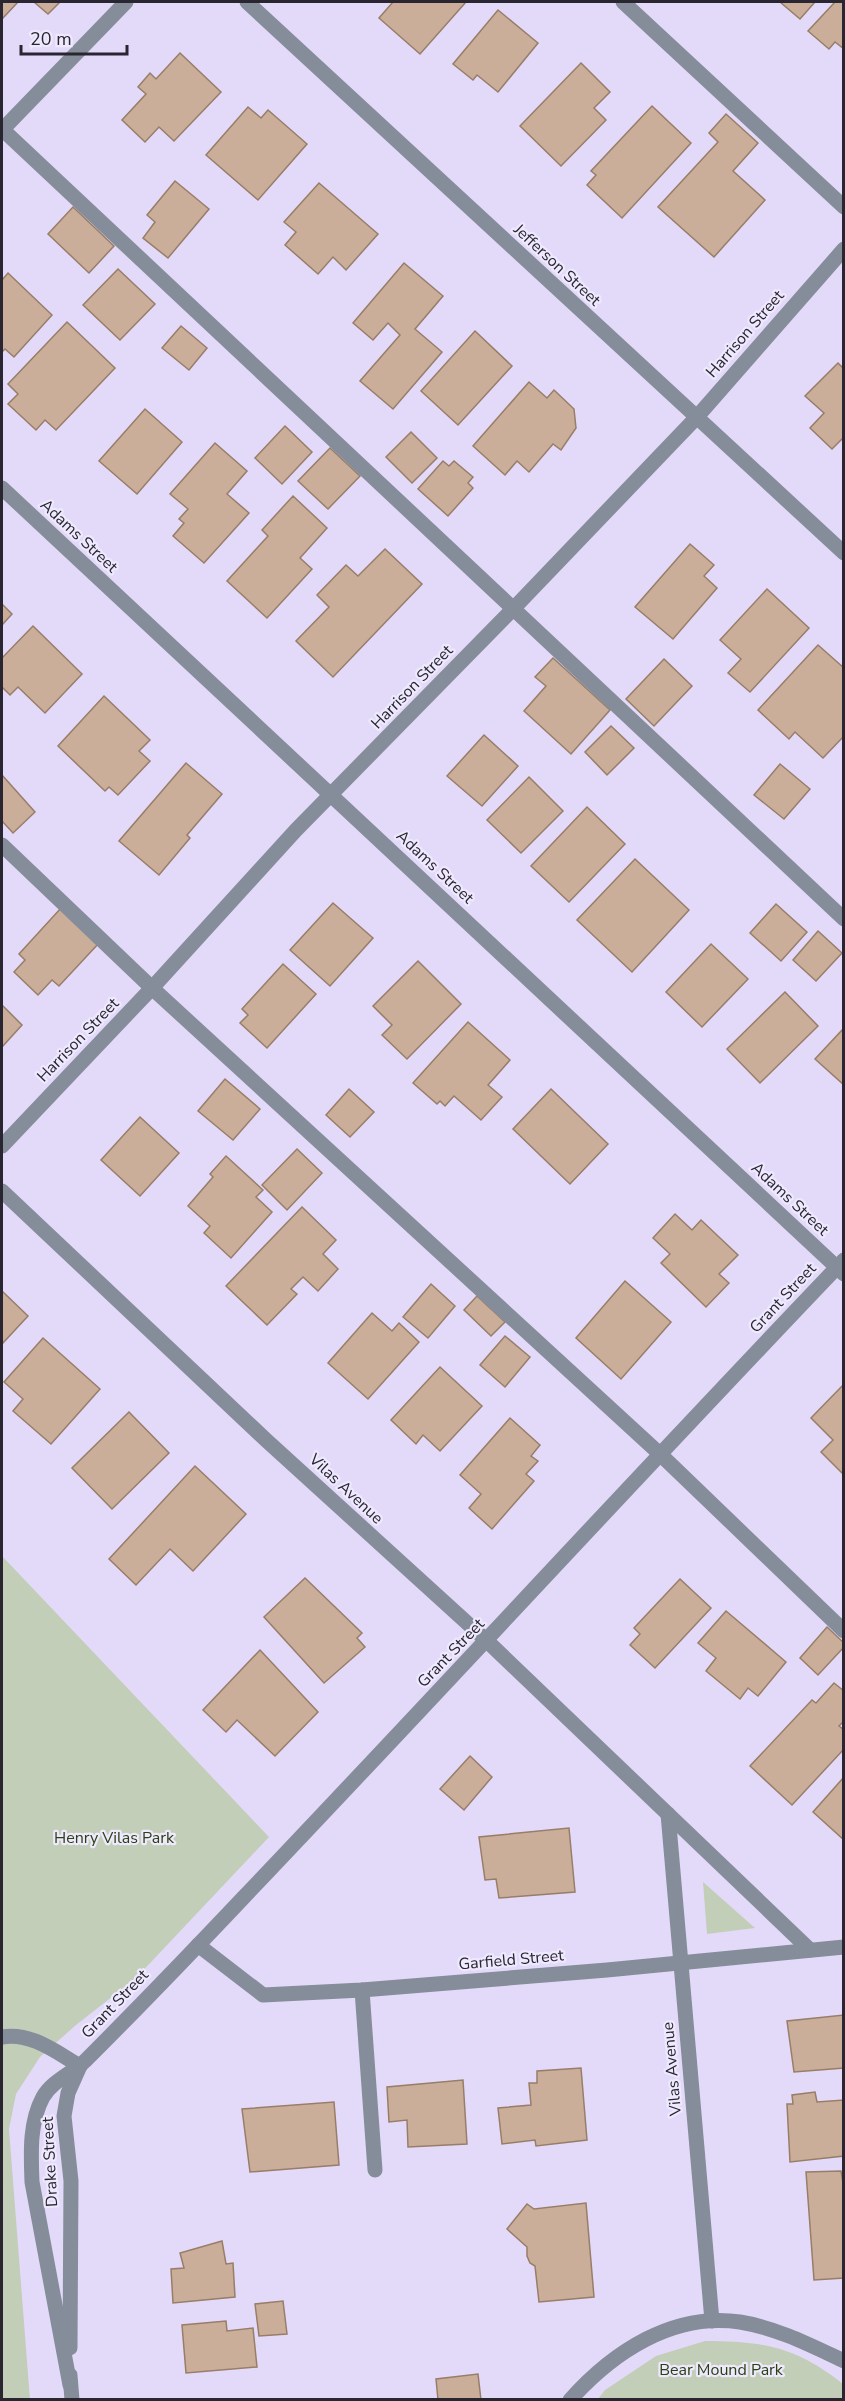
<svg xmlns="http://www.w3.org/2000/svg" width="845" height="2401" font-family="'Nunito Sans',sans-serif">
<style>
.green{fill:#c2ceb8}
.building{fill:#cbae99;stroke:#987d69;stroke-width:1.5}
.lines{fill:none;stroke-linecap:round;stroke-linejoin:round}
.lane{stroke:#868d9a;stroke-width:15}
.street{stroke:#868d9a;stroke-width:15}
.labels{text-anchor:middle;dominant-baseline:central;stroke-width:4.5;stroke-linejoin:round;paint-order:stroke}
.street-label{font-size:16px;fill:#292531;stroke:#eee9fd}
.park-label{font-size:16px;fill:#2a4012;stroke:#eee9fd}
</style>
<rect width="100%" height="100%" fill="#e3dafa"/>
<g class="green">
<path d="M2,1556L269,1837L136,1978L76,2025L40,2057L16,2094L9,2129L30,2400L2,2399Z"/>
<path d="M703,1882L755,1928L707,1934Z"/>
<path d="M705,2341C764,2341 796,2347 843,2384V2399H598L605,2390L656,2356Z"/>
</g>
<g class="building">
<path d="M2,2H18L2,19Z"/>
<path d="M34,2H60L48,14Z"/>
<path d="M393,2H466L420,54L379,18Z"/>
<path d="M780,2H815L800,19Z"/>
<path d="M835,2H844V49L835,42L829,49L808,31Z"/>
<path d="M498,10L538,43L498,92L477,75L473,80L453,64Z"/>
<path d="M180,53L221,92L174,141L159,127L145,142L122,120L146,94L138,87L150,73L156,79Z"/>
<path d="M581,63L610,92L594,108L606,120L561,166L520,126Z"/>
<path d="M652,106L691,143L622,218L587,185L596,175L591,171Z"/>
<path d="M248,107L261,118L268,110L307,144L258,200L206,155Z"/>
<path d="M726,114L758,143L733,171L765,200L714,257L658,207L718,142L709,133Z"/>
<path d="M175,181L209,209L168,258L143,238L155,222L147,215Z"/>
<path d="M319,183L378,234L346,270L333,257L318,274L285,245L296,232L284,222Z"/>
<path d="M73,207L114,246L89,273L48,234Z"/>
<path d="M404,263L443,296L415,329L442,352L393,409L360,381L400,335L388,323L373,340L353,323Z"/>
<path d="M118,269L155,304L120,340L83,305Z"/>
<path d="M8,273L52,315L14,357L5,349L2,352V280Z"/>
<path d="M67,322L115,368L56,430L45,420L36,430L8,404L18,394L8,384Z"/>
<path d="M181,326L207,348L189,370L162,348Z"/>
<path d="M475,331L512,366L458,425L421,391Z"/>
<path d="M838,363L844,369V437L832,449L810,428L824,413L805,396Z"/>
<path d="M529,382L547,398L554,390L574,409L576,428L561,450L553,444L529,472L517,461L505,475L473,446Z"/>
<path d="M145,409L182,442L137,494L99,461Z"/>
<path d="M285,426L312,452L282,484L255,458Z"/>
<path d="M411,432L437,458L412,483L386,457Z"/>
<path d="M215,443L247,471L227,494L249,513L204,563L173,536L184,523L179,519L188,509L170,494Z"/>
<path d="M330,448L360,476L328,509L298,481Z"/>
<path d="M443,461L449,466L454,461L473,477L468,483L473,488L448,516L418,489Z"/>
<path d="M293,496L327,528L300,558L312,569L267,618L227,581L268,536L262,530Z"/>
<path d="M690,544L714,565L704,576L717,588L673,639L635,607Z"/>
<path d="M385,549L422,584L333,677L296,641L329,607L317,595L346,565L358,576Z"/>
<path d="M767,589L809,628L750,692L728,673L741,659L720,640Z"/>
<path d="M2,604L12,614L2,625Z"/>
<path d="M33,626L82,674L45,713L18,687L10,695L2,687V658Z"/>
<path d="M818,645L844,668V736L823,758L795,732L789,739L758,710Z"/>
<path d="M553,658L610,710L571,754L524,711L546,686L535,677Z"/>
<path d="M664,659L692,686L654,726L626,699Z"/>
<path d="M104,696L150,740L139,751L150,761L118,795L109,787L105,791L58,746Z"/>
<path d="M611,726L634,748L607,775L585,752Z"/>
<path d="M484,735L518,766L482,806L447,776Z"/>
<path d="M186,763L222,794L187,835L190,838L159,875L119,841Z"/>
<path d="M780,764L810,789L784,819L754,795Z"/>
<path d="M2,775L35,812L13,833L2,821Z"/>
<path d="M529,777L563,811L521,853L487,820Z"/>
<path d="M587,807L625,844L569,902L531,866Z"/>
<path d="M635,859L689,910L632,972L577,920Z"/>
<path d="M333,903L373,938L330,986L290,950Z"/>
<path d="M776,904L807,932L781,961L750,933Z"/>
<path d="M61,908L99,943L59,986L52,980L38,995L14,972L25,960L19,954Z"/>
<path d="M818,931L842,953L816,981L793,960Z"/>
<path d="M711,944L748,979L702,1027L666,992Z"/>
<path d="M418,961L461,1004L407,1059L382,1035L392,1025L373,1006Z"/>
<path d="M283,964L316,994L267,1048L240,1023L248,1015L242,1009Z"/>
<path d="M785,992L818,1026L760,1083L727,1049Z"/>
<path d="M2,1005L22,1025L2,1047Z"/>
<path d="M468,1022L510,1060L488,1085L502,1097L481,1120L454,1096L445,1106L440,1101L437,1104L413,1083Z"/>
<path d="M844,1028V1085L815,1059Z"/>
<path d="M225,1079L260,1109L233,1140L198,1111Z"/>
<path d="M349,1089L374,1112L350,1137L326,1115Z"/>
<path d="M551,1089L608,1144L570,1184L513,1129Z"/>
<path d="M140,1117L179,1153L140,1196L101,1160Z"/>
<path d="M297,1149L322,1173L287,1210L262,1185Z"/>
<path d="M226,1156L263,1190L256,1197L272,1212L231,1258L204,1233L210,1226L188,1206L213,1177L210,1174Z"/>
<path d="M302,1207L336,1240L323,1254L338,1269L318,1291L303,1277L291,1289L297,1294L267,1325L226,1286Z"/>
<path d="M675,1214L692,1230L701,1220L738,1255L719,1274L729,1283L706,1307L661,1263L670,1254L653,1238Z"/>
<path d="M625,1281L671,1322L621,1379L576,1338Z"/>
<path d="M431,1284L455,1306L428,1338L403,1317Z"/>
<path d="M2,1291L28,1316L2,1344Z"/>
<path d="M477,1296L505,1322L491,1336L464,1310Z"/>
<path d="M372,1313L392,1331L399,1323L419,1342L368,1399L328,1363Z"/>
<path d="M505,1336L530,1357L505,1387L480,1365Z"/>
<path d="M43,1338L100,1389L51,1444L13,1411L23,1399L4,1382Z"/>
<path d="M440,1367L482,1406L440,1451L423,1435L416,1444L391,1420Z"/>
<path d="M844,1384V1473L843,1474L821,1452L833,1440L811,1418Z"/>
<path d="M129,1412L169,1453L112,1509L72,1468Z"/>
<path d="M510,1418L540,1445L531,1456L538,1461L526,1474L534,1481L492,1529L469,1508L481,1494L460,1475Z"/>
<path d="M195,1466L246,1514L193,1571L170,1549L136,1585L109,1559Z"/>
<path d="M305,1578L362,1633L357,1638L365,1647L324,1683L264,1617Z"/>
<path d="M680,1579L711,1608L655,1668L630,1645L640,1634L634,1628Z"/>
<path d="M726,1611L786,1662L758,1696L748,1688L740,1699L706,1671L716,1658L698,1643Z"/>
<path d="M827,1627L844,1643V1647L818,1675L800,1658Z"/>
<path d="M260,1650L318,1712L275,1756L237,1720L226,1732L203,1710Z"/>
<path d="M834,1683L844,1691V1721L839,1726L844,1730V1749L792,1805L750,1766L812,1700L816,1703Z"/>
<path d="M470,1756L492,1777L464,1810L440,1789Z"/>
<path d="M844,1777V1840L813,1812Z"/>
<path d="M569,1828L575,1892L499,1898L496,1879L485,1880L479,1837Z"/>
<path d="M844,2015V2068L794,2072L787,2021Z"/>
<path d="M581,2068L587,2140L536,2146L535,2140L502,2144L498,2108L531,2105L529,2083H537V2071Z"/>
<path d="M463,2080L467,2144L408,2147L407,2120L389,2122L387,2087Z"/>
<path d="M815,2092L817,2102L844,2100V2156L790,2162L787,2104H793L792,2095Z"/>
<path d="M334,2102L339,2165L250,2172L242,2109Z"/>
<path d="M841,2171L844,2189V2278L814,2280L806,2172Z"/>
<path d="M586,2203L594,2297L539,2302L535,2266L530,2263L527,2256V2247L507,2229L527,2204L534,2209Z"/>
<path d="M222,2241L226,2264L233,2263L235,2297L173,2303L171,2269L184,2268L180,2253Z"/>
<path d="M283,2301L287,2334L259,2336L255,2304Z"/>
<path d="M226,2321L227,2331L253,2328L257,2367L186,2373L182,2325Z"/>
<path d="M478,2374L481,2400H438L436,2379Z"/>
</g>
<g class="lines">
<g class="lane">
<path d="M623,2L844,207"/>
<path d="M2,129L844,919"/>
<path d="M2,845L152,988L661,1455L844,1631"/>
<path d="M362,1990L375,2170"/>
</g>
<g class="street">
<path d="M247,2L844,553"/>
<path d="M2,130L126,2"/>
<path d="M2,488L844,1274"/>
<path d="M2,1146L152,988L296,830L513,609L696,418L844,249"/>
<path d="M2,1191L266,1440L487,1641L810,1950"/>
<path d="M668,1814L712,2321"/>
<path d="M198,1945L263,1995L362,1990L607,1970L844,1947"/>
<path d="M2,2037C31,2032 56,2052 80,2066"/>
<path d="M70,2348L71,2181L64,2116L68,2093L80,2066"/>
<path d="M70,2375L72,2400"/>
<path d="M70,2385L32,2182C31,2154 29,2123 43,2097C53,2080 73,2073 86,2060C139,2007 191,1953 243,1898C444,1687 642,1471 844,1260"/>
<path d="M570,2400C613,2352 673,2312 740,2322C777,2328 810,2345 844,2361"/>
</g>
</g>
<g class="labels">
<g class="street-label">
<text transform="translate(557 265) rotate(43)">Jefferson Street</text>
<text transform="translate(745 334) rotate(-49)">Harrison Street</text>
<text transform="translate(79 536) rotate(43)">Adams Street</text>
<text transform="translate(412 687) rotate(-46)">Harrison Street</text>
<text transform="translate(435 867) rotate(43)">Adams Street</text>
<text transform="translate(78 1040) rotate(-46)">Harrison Street</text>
<text transform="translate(790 1199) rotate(43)">Adams Street</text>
<text transform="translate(783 1298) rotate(-47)">Grant Street</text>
<text transform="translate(346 1489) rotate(43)">Vilas Avenue</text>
<text transform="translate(451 1653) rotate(-46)">Grant Street</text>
<text transform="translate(511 1960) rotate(-5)">Garfield Street</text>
<text transform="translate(115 2004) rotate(-46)">Grant Street</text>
<text transform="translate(672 2069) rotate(-95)">Vilas Avenue</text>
<text transform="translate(50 2162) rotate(-93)">Drake Street</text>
</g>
<g class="park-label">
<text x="114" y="1838">Henry Vilas Park</text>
<text x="721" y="2370">Bear Mound Park</text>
</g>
</g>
<rect width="845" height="2401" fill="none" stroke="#292531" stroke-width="6"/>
<path d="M21 45v9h106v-9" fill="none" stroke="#292531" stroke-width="3"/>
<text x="30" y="45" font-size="18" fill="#292531" stroke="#eee9fd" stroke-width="4.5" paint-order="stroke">20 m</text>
</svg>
